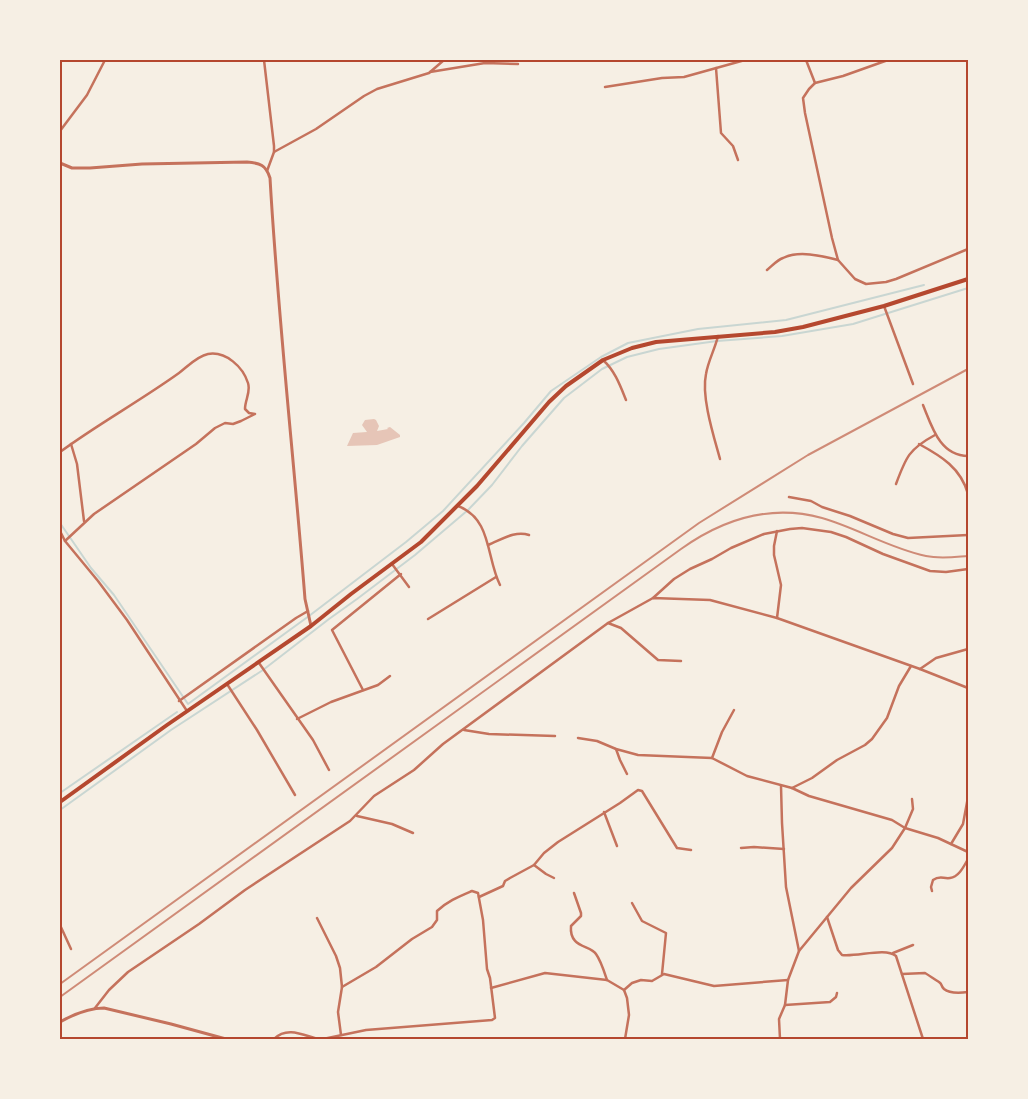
<svg xmlns="http://www.w3.org/2000/svg" width="1028" height="1099" font-family="Cabin,sans-serif">
<style>
.lines{fill:none;stroke-linecap:round;stroke-linejoin:round}
.stream{stroke:#c9d6d2;stroke-width:2}
.building{fill:#e6c5b7}
.minor{stroke:#c5725c;stroke-width:2.5}
.tertiary{stroke:#c5725c;stroke-width:3}
.primary{stroke:#b5482f;stroke-width:4}
.rail{stroke:#cf8b77;stroke-width:2}
.neatline{fill:none;stroke:#b5482f;stroke-width:2}
</style>
<rect width="100%" height="100%" fill="#f6efe4"/>
<g class="lines">
<g class="stream">
<path d="M60,523L91,568L114,595L188,704L309,616L406,542L443,511L524,423L551,391L601,357L628,343L698,329L786,320L924,285"/>
<path d="M60,793L177,712"/>
<path d="M60,810L171,730L263,670L329,619L357,599L415,555L468,510L492,485L522,446L564,398L602,369L627,357L659,349L717,341L782,336L853,324L968,288"/>
</g>
</g>
<path class="building" d="M374,419L376,420L379,426L377,431L388,429L387,428L390,427L400,435V437L377,445L347,446L353,433L367,432L362,425L365,420Z"/>
<g class="lines">
<g class="minor">
<path d="M264,60L274,146V152L267,171"/>
<path d="M806,60L815,83"/>
<path d="M888,60L843,76L815,83L809,89L803,98L805,113L832,238L838,260L855,279L866,284L886,282L896,279L968,249"/>
<path d="M716,68L721,133L733,146L738,160"/>
<path d="M430,72L485,63L518,64"/>
<path d="M605,87L662,78L684,77L745,60"/>
<path d="M60,131L87,95L105,60"/>
<path d="M274,152L316,129L364,96L377,89L429,73L444,60"/>
<path d="M767,270C772,266 777,260 783,258C799,250 822,256 838,260"/>
<path d="M884,306L913,384"/>
<path d="M718,336C715,349 708,361 706,374C701,397 714,437 720,459"/>
<path d="M603,360C615,371 620,385 626,400"/>
<path d="M923,405C932,427 940,456 968,456"/>
<path d="M71,444L77,464L84,521"/>
<path d="M919,444C941,456 961,468 968,494"/>
<path d="M60,452C98,424 140,401 179,373C187,367 197,356 208,354C226,351 243,367 248,383C251,392 245,400 245,409L249,413L255,414L241,421L233,424L225,423L215,428L196,444L94,514L65,541"/>
<path d="M896,484C906,457 909,449 935,435"/>
<path d="M789,497L811,501L822,507L850,516L893,534L908,538L968,535"/>
<path d="M458,506C492,519 486,557 500,585"/>
<path d="M60,531L65,541L98,581L127,620L187,711"/>
<path d="M488,545C501,540 515,530 529,535"/>
<path d="M392,564L409,587"/>
<path d="M653,598L674,579L690,569L712,559L731,548L764,534L790,529L802,528L831,532L846,537L883,554L930,571L946,572L968,569"/>
<path d="M777,618L781,585L774,555V546L777,531"/>
<path d="M428,619L496,577"/>
<path d="M608,623L621,628L658,660L681,661"/>
<path d="M259,663L313,740L329,770"/>
<path d="M920,669L936,658L968,649"/>
<path d="M227,684L257,730L295,795"/>
<path d="M363,690L332,630L401,574"/>
<path d="M179,701L296,618L308,611"/>
<path d="M297,719L331,702L378,685L390,676"/>
<path d="M464,730L489,734L555,736"/>
<path d="M578,738L597,741L616,749L638,755L712,758L747,776L792,788L812,778L837,760L865,745L872,739L887,718L899,686L911,666"/>
<path d="M616,749L620,760L627,774"/>
<path d="M712,758L722,732L734,710"/>
<path d="M781,786L782,823L786,887L799,951"/>
<path d="M792,788L809,796L892,820L905,828L938,838L968,852"/>
<path d="M604,812L617,846"/>
<path d="M357,816L392,824L413,833"/>
<path d="M951,844L963,824L968,797"/>
<path d="M741,848L754,847L784,849"/>
<path d="M534,865L546,874L554,878"/>
<path d="M932,891L931,887L933,880C940,875 943,879 950,878C959,877 964,866 968,859"/>
<path d="M574,893L581,913V916L571,926C569,948 590,945 596,954C601,961 604,971 607,980"/>
<path d="M479,897L503,886L505,881L510,878L534,865L544,853L558,842L620,803L638,790L642,791L677,848L691,850"/>
<path d="M632,903L642,921L666,933L662,974"/>
<path d="M827,917L838,950L842,955C858,957 885,947 896,956L923,1039"/>
<path d="M317,918L336,956L340,968L342,987L338,1012L341,1035"/>
<path d="M60,925L71,949"/>
<path d="M893,953L913,945"/>
<path d="M902,974L925,973C930,976 934,979 939,982C943,985 940,985 944,989C950,994 961,993 968,992"/>
<path d="M491,988L545,973L607,980L624,990L627,998L629,1015L625,1039"/>
<path d="M624,990L632,983L641,980L652,981L664,974L714,986L788,980"/>
<path d="M785,1005L830,1002L836,997L837,993"/>
<path d="M95,1008L109,990L128,972L199,924L245,890L350,821L374,796L414,770L443,744L608,623L653,598L710,600L777,618L920,669L968,688"/>
<path d="M274,1039C287,1026 303,1035 318,1039"/>
<path d="M323,1039L366,1030L492,1020L495,1018L490,978L487,969L483,920L478,893L472,891C458,897 448,901 437,911V920L432,927L412,939L376,967L342,987"/>
<path d="M780,1039L779,1019L785,1005L788,980L799,951L851,888L892,848L905,828L913,809L912,799"/>
</g>
<g class="tertiary">
<path d="M60,163L72,168H90L142,164L247,162C260,163 266,165 270,178C278,318 294,459 305,599L311,626"/>
<path d="M60,1022C74,1014 88,1008 104,1008L171,1024L226,1039"/>
</g>
<path class="primary" d="M60,802L167,725L311,626L351,594L421,542L477,486L549,402L566,386L603,360L632,348L656,342L775,332L803,327L884,306L968,279"/>
<g class="rail">
<path d="M60,984L699,523L808,455L968,369"/>
<path d="M60,997L681,549C723,519 771,504 822,518C857,528 889,548 926,556C940,559 954,557 968,556"/>
</g>
</g>
<rect width="1028" height="1099" fill="none" stroke="#f6efe4" stroke-width="122"/>
<rect x="61" y="61" width="906" height="977" class="neatline"/>
</svg>
